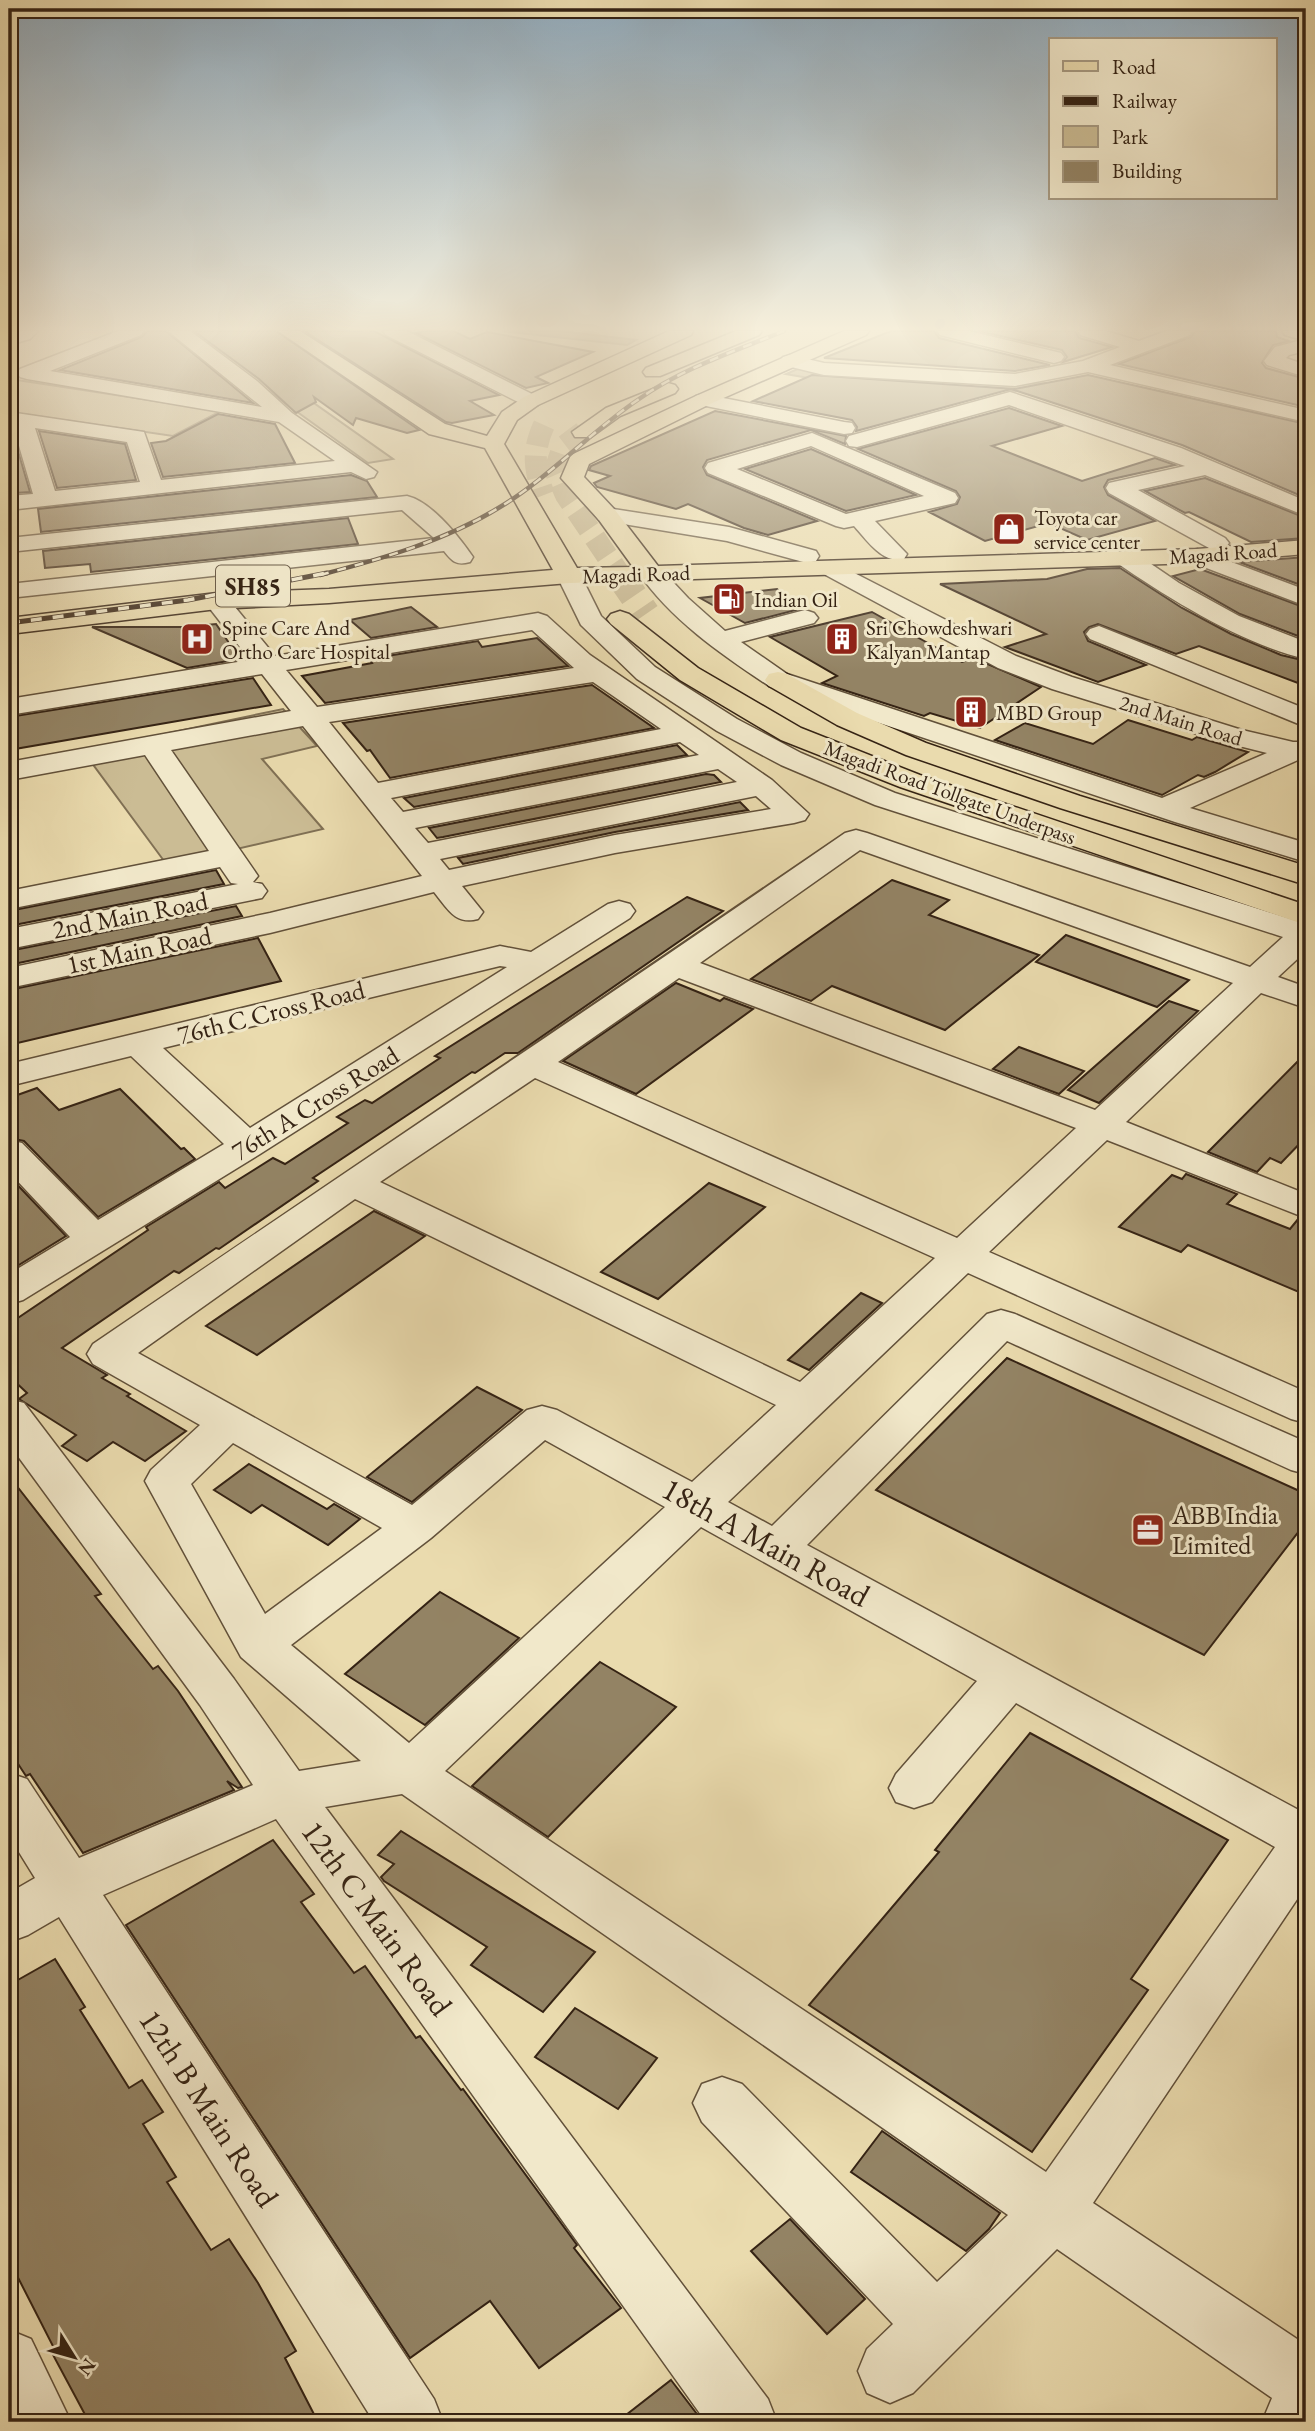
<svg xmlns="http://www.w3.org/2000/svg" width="1315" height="2431" font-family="'EB Garamond',serif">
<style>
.green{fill:#cbbc94;stroke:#807054;stroke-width:2}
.water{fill:#ac9c7a;stroke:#7c6c51;stroke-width:2}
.building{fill:#938364;stroke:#352314;stroke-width:2}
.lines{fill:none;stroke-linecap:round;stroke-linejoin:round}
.major-tunnel-far1{stroke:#c6b68f;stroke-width:22;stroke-dasharray:22 10;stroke-linecap:butt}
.major-tunnel{stroke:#c6b68f;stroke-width:28;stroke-dasharray:28 14;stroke-linecap:butt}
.minor-casing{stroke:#62513a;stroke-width:3}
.major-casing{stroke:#352314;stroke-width:3}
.minor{fill:#f1e8ca;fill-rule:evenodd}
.major{fill:#eadbae;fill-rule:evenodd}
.rail-far1-casing{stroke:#352314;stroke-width:4.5}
.rail-casing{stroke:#352314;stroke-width:5}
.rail-far1{stroke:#f1e8ca;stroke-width:2.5;stroke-dasharray:9;stroke-linecap:butt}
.rail{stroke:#f1e8ca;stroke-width:3.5;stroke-dasharray:11;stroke-linecap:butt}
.labels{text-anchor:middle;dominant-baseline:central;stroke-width:6;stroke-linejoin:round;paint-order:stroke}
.far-poi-label{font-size:21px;fill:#352314;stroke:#f1e8ca;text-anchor:start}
.far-street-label{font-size:21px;fill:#352314;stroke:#f1e8ca}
.shield{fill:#f1e8ca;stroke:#6d5e4b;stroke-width:2}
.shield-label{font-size:24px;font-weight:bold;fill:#352314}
.street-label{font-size:26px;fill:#352314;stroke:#f1e8ca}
.poi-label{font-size:26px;fill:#352314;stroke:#f1e8ca;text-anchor:start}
.near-street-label{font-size:32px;fill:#352314;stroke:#f1e8ca}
</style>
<rect width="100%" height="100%" fill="#eadbae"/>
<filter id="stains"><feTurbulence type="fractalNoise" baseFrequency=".00286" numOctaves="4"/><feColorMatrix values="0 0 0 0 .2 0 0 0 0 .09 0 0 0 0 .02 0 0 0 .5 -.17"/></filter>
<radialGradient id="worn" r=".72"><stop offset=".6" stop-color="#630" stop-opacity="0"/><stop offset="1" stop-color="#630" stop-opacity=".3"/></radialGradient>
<g class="green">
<path d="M185,331H212L393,459L368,463Z"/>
<path d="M17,380L221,411L173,436L9,412V384Z"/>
<path d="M283,709L317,746L262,759L323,829L167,865L83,751Z"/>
</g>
<g class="water">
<path d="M502,331H560L636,340L627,345Z"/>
<path d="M800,368L1022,384L1073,382L1300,433L1306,436V448L1288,440L1082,390L1017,391L826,381L786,374Z"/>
</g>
<g class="building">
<path d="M147,331H166L253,403L60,370L142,337Z"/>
<path d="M194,331H276L419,430L407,433L356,418L353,425L314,397L316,402L296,413L259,379Z"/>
<path d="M304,331H374L499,395L470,401L494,415L452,423L446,422Z"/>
<path d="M426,331H453L470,339L487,332L593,352L536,377L548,383L526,388L416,333Z"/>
<path d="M891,331H934L939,338L1050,365L1015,371L824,358Z"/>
<path d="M979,331H1075L1079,338L1112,347L1063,362L1067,357L1062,350Z"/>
<path d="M1195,331H1276L1277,337L1289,341L1273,345L1262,363L1266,368L1306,379V407L1119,364L1191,337Z"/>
<path d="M812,375L1015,389L1088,375L1306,424V498L1182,445L1011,389L856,431L857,427L852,420L753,401Z"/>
<path d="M1009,408L1062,426L992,446L1082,481L1155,458L1175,465L1108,480L1104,487L1108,495L1155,521L1087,540L1049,523L985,541L929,512L957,504L960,497L956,491L858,449Z"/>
<path d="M715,411L846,436L845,444L811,430L707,460L703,467L707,475L817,521L768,535L744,528L688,504L676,509L597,487L594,483L610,476L589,470L591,466Z"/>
<path d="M218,414L275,424L295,463L163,477L151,443L166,441Z"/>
<path d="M9,427H11L30,492L15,493L9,471Z"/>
<path d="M39,431L125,444L136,480L57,488Z"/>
<path d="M811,449L916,495L846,511L745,469Z"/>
<path d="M351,475L367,481L377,497L41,532L38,509Z"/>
<path d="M1205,478L1306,518V538L1251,542L1189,512L1185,513L1145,491Z"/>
<path d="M348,518L358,544L91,572L90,564L45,568L43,551Z"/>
<path d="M1306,557V587L1239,562Z"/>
<path d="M1120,568L1182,608L1231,634L1281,655L1306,661V686L1199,646L1176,654L1098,624L1089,627L1084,632L1088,641L1146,665L1098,682L1005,647L1046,634L940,584L1047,579L1087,569Z"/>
<path d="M1200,569L1306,608V639L1240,614L1173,576Z"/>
<path d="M777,589L796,610L745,623L700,598Z"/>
<path d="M411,607L437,627L371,638L350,620Z"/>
<path d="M872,612L962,662L974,658L1041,687L980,728L930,713L924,716L822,683L837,676L770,637Z"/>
<path d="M216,624L240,659L187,668L92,627H183Z"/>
<path d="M537,638L568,666L325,703L302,676L372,663L369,659L478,641L482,647Z"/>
<path d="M253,678L271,705L9,750V717Z"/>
<path d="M592,685L654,728L390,778L370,750L367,751L343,723Z"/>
<path d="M1128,720L1192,740L1197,737L1248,752L1215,772L1204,777L1198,775L1162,795L995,740L1025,723L1093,744Z"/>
<path d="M677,745L687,755L414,807L404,798Z"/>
<path d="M706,774L714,775L721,782L443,837L437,838L429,828Z"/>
<path d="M740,802L748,810L615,832L463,864L458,858Z"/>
<path d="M216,870L224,884L9,926V911Z"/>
<path d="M892,880L949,900L929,915L1039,955L945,1030L832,986L811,1001L751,979Z"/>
<path d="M687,897L723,911L518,1053H505L475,1073L472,1072L313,1178L318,1181L219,1249L216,1248L179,1273L174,1271L62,1348L107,1375L102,1378L130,1394L127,1396L186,1431L145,1461L113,1442L87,1461L62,1446L76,1435L19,1399L27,1393L9,1376V1324L148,1230L146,1227L219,1182L225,1188L273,1158L285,1164L348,1123L337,1117L365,1100L372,1103L440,1058L435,1056Z"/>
<path d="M236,906L242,916L9,965V951Z"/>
<path d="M1066,935L1189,980L1157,1007L1036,962Z"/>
<path d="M258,938L281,981L9,1045V990Z"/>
<path d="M676,983L720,1001L724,998L753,1009L636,1094L563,1061Z"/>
<path d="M1169,1001L1198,1011L1099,1103L1068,1090Z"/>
<path d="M1019,1047L1084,1071L1059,1094L993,1069Z"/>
<path d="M1306,1053V1137L1281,1163L1270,1158L1257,1172L1208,1152Z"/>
<path d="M37,1088L59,1110L120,1089L181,1149L184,1148L195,1159L98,1217L24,1141L9,1138V1098Z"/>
<path d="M1186,1174L1237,1194L1227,1204L1290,1229L1299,1218L1306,1220V1295L1188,1245L1181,1252L1119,1227L1172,1175L1182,1179Z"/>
<path d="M9,1176L66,1236L9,1271Z"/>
<path d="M709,1183L765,1207L658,1299L601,1272Z"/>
<path d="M374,1211L425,1236L257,1355L206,1326Z"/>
<path d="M861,1293L882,1303L809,1370L788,1360Z"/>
<path d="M1007,1358L1306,1494V1522L1204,1655L876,1490Z"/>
<path d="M477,1387L522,1410L412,1502L367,1477Z"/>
<path d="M249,1464L327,1509L334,1504L360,1519L328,1545L262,1505L251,1513L214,1490Z"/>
<path d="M9,1476L101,1594L95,1596L153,1669L158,1666L178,1691L242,1787L238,1788L227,1781L234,1790L83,1853L30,1774L26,1776L9,1750Z"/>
<path d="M440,1592L519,1638L425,1725L345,1674Z"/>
<path d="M600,1662L676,1707L548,1837L472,1786Z"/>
<path d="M1030,1733L1228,1840L1131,1979L1148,1990L1032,2152L809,2005L939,1852L935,1850Z"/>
<path d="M401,1831L595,1952L543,2012L471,1965L487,1947L384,1881L381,1877L394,1864L378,1855Z"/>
<path d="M273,1840L314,1894L301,1902L354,1973L365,1966L416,2038L420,2036L461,2090L463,2089L577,2245L574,2248L621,2308L539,2368L490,2301L410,2358L126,1925Z"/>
<path d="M55,1959L85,2007L80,2010L129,2088L142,2080L163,2112L143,2124L176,2177L167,2182L211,2250L229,2239L258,2283L296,2351L285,2358L318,2422H89L52,2353L55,2350L9,2260V1985Z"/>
<path d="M575,2008L657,2058L618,2109L535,2057Z"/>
<path d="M882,2131L1000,2213L989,2229L966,2251L851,2172Z"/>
<path d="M790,2219L865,2299L827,2334L751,2251Z"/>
<path d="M671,2380L703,2422H617Z"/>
</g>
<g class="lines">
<g class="major-tunnel-far1">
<path d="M544,425C532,451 534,469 544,495"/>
<path d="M583,432L563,447L555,470L566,495L620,575"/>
</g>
<path class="major-tunnel" d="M618,573L646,614"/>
<defs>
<g id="minor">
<path d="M17,331H38L30,339L9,345V333Z"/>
<path d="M118,331H144L141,335L50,371L262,407L168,331H190L257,381L292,413L377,472L374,477L366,479L351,472L9,510V496L33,494L13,425L9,424V412L144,432L161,480L335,461L279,422L27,379L20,377L17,373L20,369ZM35,428L127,442L140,482L55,491Z"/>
<path d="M383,331H407L538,397L541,401L538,405H524L386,335Z"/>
<path d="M937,331H969L1061,353L1064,357L1061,361L1054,363L940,335Z"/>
<path d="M1078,331H1106L1139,341L1166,331H1192L1190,335L1110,365L1306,410V422L1088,372L1015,386L824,375L783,365L780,361L783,357L790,355L824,363L1015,374L1083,361L1120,347L1080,335Z"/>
<path d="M1306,339V351L1289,355L1286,358L1306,365V377L1267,365L1264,361L1275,347Z"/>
<path d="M1010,392L1181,448L1306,501V516L1205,475L1138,490L1225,538L1229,543L1225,548H1209L1109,493L1106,488L1109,483L1185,466L1009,405L857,447L849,446L846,441L849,436Z"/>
<path d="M703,394L844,422L852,423L855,428L852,433L844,434L696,404L693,400L696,396Z"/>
<path d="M812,433L955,493L958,498L955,503L875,521L907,554L904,559C882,564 867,540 854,526L844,528L836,526L708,473L705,468L708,463ZM811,446L924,496L846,514L737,469Z"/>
<path d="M407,496C432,502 459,537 473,557L470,562C456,566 452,561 444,551L9,598V584L434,538L402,510L9,552V538Z"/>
<path d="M607,508L729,527L816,551L819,556L816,561L807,563L727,541L599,520L595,515L599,510Z"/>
<path d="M1197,549L1306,590V606L1188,561L1185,556L1188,551Z"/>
<path d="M1126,551L1135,553L1179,583L1239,616L1306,642V659C1242,644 1171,600 1117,563L1114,558L1117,553Z"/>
<path d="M831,561L1016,656L1072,677L1242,730L1293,742H1306V762L1298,760L1190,808L1306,843V862L1175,822L769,686C721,654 671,620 638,572L641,567L650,565L659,567L688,598L725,631L805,610L814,613L818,618L814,623L741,642L787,674L1162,798L1267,753L1223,742L1052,689L998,668L822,573L819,568L822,563Z"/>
<path d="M569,569L578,571L581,576L601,616L655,667L737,719L801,753L895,793L1306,924V951L1278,977L1306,987V1008L1261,993L1126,1122L1306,1194V1218L1107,1140L989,1252L1306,1392V1423L1291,1419L968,1273L728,1502L772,1526L987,1314L1001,1310L1015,1314L1306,1442V1474L1291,1470L1007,1341L807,1545L1306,1814V1886L1093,2203L1306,2345V2422H1262L1272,2398L1057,2249L913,2393L890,2403L867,2393L858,2371L867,2349L893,2324L702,2122L693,2103L702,2084L722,2077L742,2084L937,2282L1008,2215L402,1794L325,1807L768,2399L777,2422H706L276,1819L103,1895L434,2399L443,2422H374L59,1917L28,1935L9,1942V1893L35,1878L9,1836V1773L27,1779L79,1858L253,1785L200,1705L9,1444V1399L24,1403L234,1679L299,1771L361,1761L241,1657L145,1481L151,1470L200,1425L93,1364L87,1354L93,1344C343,1173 596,1005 845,833L856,830L867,833L1250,967L1283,937L875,805L781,765L717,731L637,679L581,625L557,576L560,571ZM860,850L1233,983L1095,1110L700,963ZM679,978L1076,1128L957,1238L558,1062ZM535,1078L935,1258L800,1382L380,1182ZM355,1199L776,1405L692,1482L557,1410L542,1406L527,1410L412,1505L138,1353ZM545,1440L665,1507L409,1743L291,1645L431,1538ZM233,1443L382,1528L265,1614L191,1484ZM701,1527L977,1681L896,1774L889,1788L896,1802L914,1808L932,1802L1016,1703L1275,1847L1046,2172L445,1771Z"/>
<path d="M217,593L226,596L275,656L538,613L547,616L590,655L772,780L809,814L805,820L794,823L615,853L462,886L483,912L478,919C455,925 448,909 434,892L270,933L9,988V968L270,913L422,876L303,726L171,750L258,876L253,882L262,884L267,891L262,898L9,949V929L238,884L231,883L220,867L9,909V891L209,851L145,755L9,780V762L291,711L262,674L9,715V699L250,660L204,601L208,596ZM532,630L574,668L317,707L286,670ZM593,682L661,729L378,783L329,722ZM680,742L699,755L403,812L391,798ZM718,769L737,782L428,843L415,828ZM756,796L771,809L615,835L449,870L440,859Z"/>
<path d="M1099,626L1306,709V727L1090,639L1086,634L1090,629Z"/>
<path d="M619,901L630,904L635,911L630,918L260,1154L23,1300L9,1304V1274L70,1237L9,1172V1140L22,1143L98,1220L224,1144L131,1056L9,1086V1064L500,946L531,952L608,904ZM500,966L507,967L250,1128L163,1048Z"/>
<path d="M9,2330L31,2339L71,2422H9Z"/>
</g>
<g id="major">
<path d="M278,331H300L445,424L487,436L502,412L524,397L669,331H693L691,335L538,405L517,420L504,444L577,568L633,567L599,520L561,478L571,455L696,396L844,331H869L866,335L710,404L589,464L584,477L615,510L658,566L1197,549L1306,540V554L1197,563L569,583L329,603L217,609L9,634V618L217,593L329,589L553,570L485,448L429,434Z"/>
<path d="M736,331H762L759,335L660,376H646L643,372L646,368Z"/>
<path d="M1282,331H1306V341L1285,335Z"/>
<path d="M668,383L675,385L678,389L675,393L620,416L591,437H575L572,432L606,408Z"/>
<path d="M620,611L629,614L698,668L801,728L920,775L1306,905V925L900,787L781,740L680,680L611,624L607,619L611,614Z"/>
<path d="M778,672L787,674L857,713L926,743L1080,796L1306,866V885L1060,808L906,755L837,725L769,686L765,680L769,674Z"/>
</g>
</defs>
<use href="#minor" class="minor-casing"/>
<use href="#major" class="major-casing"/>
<use href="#minor" class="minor"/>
<use href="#major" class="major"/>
<defs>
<path id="rail-far1" d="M320,575C381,559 445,541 500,507C550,477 590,432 639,399C683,368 735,351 784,331"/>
<path id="rail" d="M9,623L188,600L327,573"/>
</defs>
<use href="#rail-far1" class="rail-far1-casing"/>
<use href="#rail" class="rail-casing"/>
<use href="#rail-far1" class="rail-far1"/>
<use href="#rail" class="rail"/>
</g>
<linearGradient id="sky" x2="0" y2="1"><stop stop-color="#90aabc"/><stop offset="0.49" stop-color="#f6efdb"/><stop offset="1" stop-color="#f6efdb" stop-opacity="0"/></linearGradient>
<rect width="1315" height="671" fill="url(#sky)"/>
<defs>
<symbol id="shop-square" viewBox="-11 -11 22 22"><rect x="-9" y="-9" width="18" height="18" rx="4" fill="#8f2418" stroke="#f1e8ca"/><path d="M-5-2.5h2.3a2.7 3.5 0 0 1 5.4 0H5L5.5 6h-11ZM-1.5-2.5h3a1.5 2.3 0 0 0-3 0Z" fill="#fff"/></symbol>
<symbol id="fuel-square" viewBox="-11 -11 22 22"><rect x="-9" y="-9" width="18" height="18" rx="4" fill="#8f2418" stroke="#f1e8ca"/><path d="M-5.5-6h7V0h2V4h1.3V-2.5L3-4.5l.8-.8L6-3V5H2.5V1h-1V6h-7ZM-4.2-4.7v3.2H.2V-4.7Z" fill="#fff"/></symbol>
<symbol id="hospital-square" viewBox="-11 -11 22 22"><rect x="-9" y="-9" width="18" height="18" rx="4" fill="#8f2418" stroke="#f1e8ca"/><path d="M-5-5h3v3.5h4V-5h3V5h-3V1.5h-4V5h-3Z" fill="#fff"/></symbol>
<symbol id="building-square" viewBox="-11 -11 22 22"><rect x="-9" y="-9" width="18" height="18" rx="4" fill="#8f2418" stroke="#f1e8ca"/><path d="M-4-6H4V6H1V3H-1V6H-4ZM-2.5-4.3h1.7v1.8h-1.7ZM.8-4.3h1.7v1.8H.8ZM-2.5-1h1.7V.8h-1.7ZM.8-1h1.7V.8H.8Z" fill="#fff"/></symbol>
<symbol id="office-square" viewBox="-11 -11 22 22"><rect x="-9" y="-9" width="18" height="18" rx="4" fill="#8f2418" stroke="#f1e8ca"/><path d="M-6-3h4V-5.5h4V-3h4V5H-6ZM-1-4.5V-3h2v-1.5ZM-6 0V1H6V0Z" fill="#fff"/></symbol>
</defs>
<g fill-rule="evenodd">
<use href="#shop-square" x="990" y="510" width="38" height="38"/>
<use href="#fuel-square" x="710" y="580" width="38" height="38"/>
<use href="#hospital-square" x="178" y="620" width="38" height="38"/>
<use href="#building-square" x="823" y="620" width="38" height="38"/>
<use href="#building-square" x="952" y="693" width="38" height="38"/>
<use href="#office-square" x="1129" y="1511" width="38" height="38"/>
</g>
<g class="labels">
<g class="far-poi-label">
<text x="1034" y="517">Toyota car<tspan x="1034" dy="24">service center</tspan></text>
<text x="754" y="599">Indian Oil</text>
<text x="222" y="627">Spine Care And<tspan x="222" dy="24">Ortho Care Hospital</tspan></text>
<text x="866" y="627">Sri Chowdeshwari<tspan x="866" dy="24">Kalyan Mantap</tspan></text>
<text x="996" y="712">MBD Group</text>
</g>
<g class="far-street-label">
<text transform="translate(1223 553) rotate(-4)">Magadi Road</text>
<text transform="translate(636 574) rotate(-2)">Magadi Road</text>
<text transform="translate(1181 720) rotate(17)">2nd Main Road</text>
<text transform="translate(950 792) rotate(20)">Magadi Road Tollgate Underpass</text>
</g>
<rect class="shield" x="216" y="565.5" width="74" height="41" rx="5"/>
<g class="shield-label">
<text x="253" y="586">SH85</text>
</g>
<g class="street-label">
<text transform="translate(130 915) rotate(-11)">2nd Main Road</text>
<text transform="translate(139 950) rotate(-12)">1st Main Road</text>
<text transform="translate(271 1012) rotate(-14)">76th C Cross Road</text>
<text transform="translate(315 1103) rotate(-32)">76th A Cross Road</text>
</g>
<g class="poi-label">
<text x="1172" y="1515">ABB India<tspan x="1172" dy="30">Limited</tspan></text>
</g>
<g class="near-street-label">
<text transform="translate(766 1542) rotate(29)">18th A Main Road</text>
<text transform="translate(377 1918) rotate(54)">12th C Main Road</text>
<text transform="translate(209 2108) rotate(57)">12th B Main Road</text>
</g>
</g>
<rect width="1315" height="2431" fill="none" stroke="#eadbae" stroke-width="35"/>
<rect x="10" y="10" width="1294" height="2410" fill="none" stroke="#352314" stroke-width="3.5"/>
<rect x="18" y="18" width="1280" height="2396" fill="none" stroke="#352314" stroke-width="2"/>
<rect x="1049" y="38" width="228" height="161" fill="#f1e8ca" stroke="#a69981" stroke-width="2"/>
<rect x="1063" y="61" width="35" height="10" fill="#eadbae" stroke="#a69981" stroke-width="2"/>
<text x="1112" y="74" font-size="21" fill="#352314">Road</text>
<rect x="1063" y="96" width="35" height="10" fill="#352314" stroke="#a69981" stroke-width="2"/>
<text x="1112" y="108" font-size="21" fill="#352314">Railway</text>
<rect x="1063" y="126" width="35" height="21" fill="#cbbc94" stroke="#a69981" stroke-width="2"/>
<text x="1112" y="144" font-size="21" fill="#352314">Park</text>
<rect x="1063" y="161" width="35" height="21" fill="#938364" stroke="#a69981" stroke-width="2"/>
<text x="1112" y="178" font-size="21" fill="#352314">Building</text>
<g transform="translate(74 2357) rotate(127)" stroke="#f1e8ca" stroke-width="5" paint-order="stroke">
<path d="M0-5L12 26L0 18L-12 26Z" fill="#352314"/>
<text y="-10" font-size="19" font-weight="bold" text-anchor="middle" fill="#352314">N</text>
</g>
<rect width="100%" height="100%" filter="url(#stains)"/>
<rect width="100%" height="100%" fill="url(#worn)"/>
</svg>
